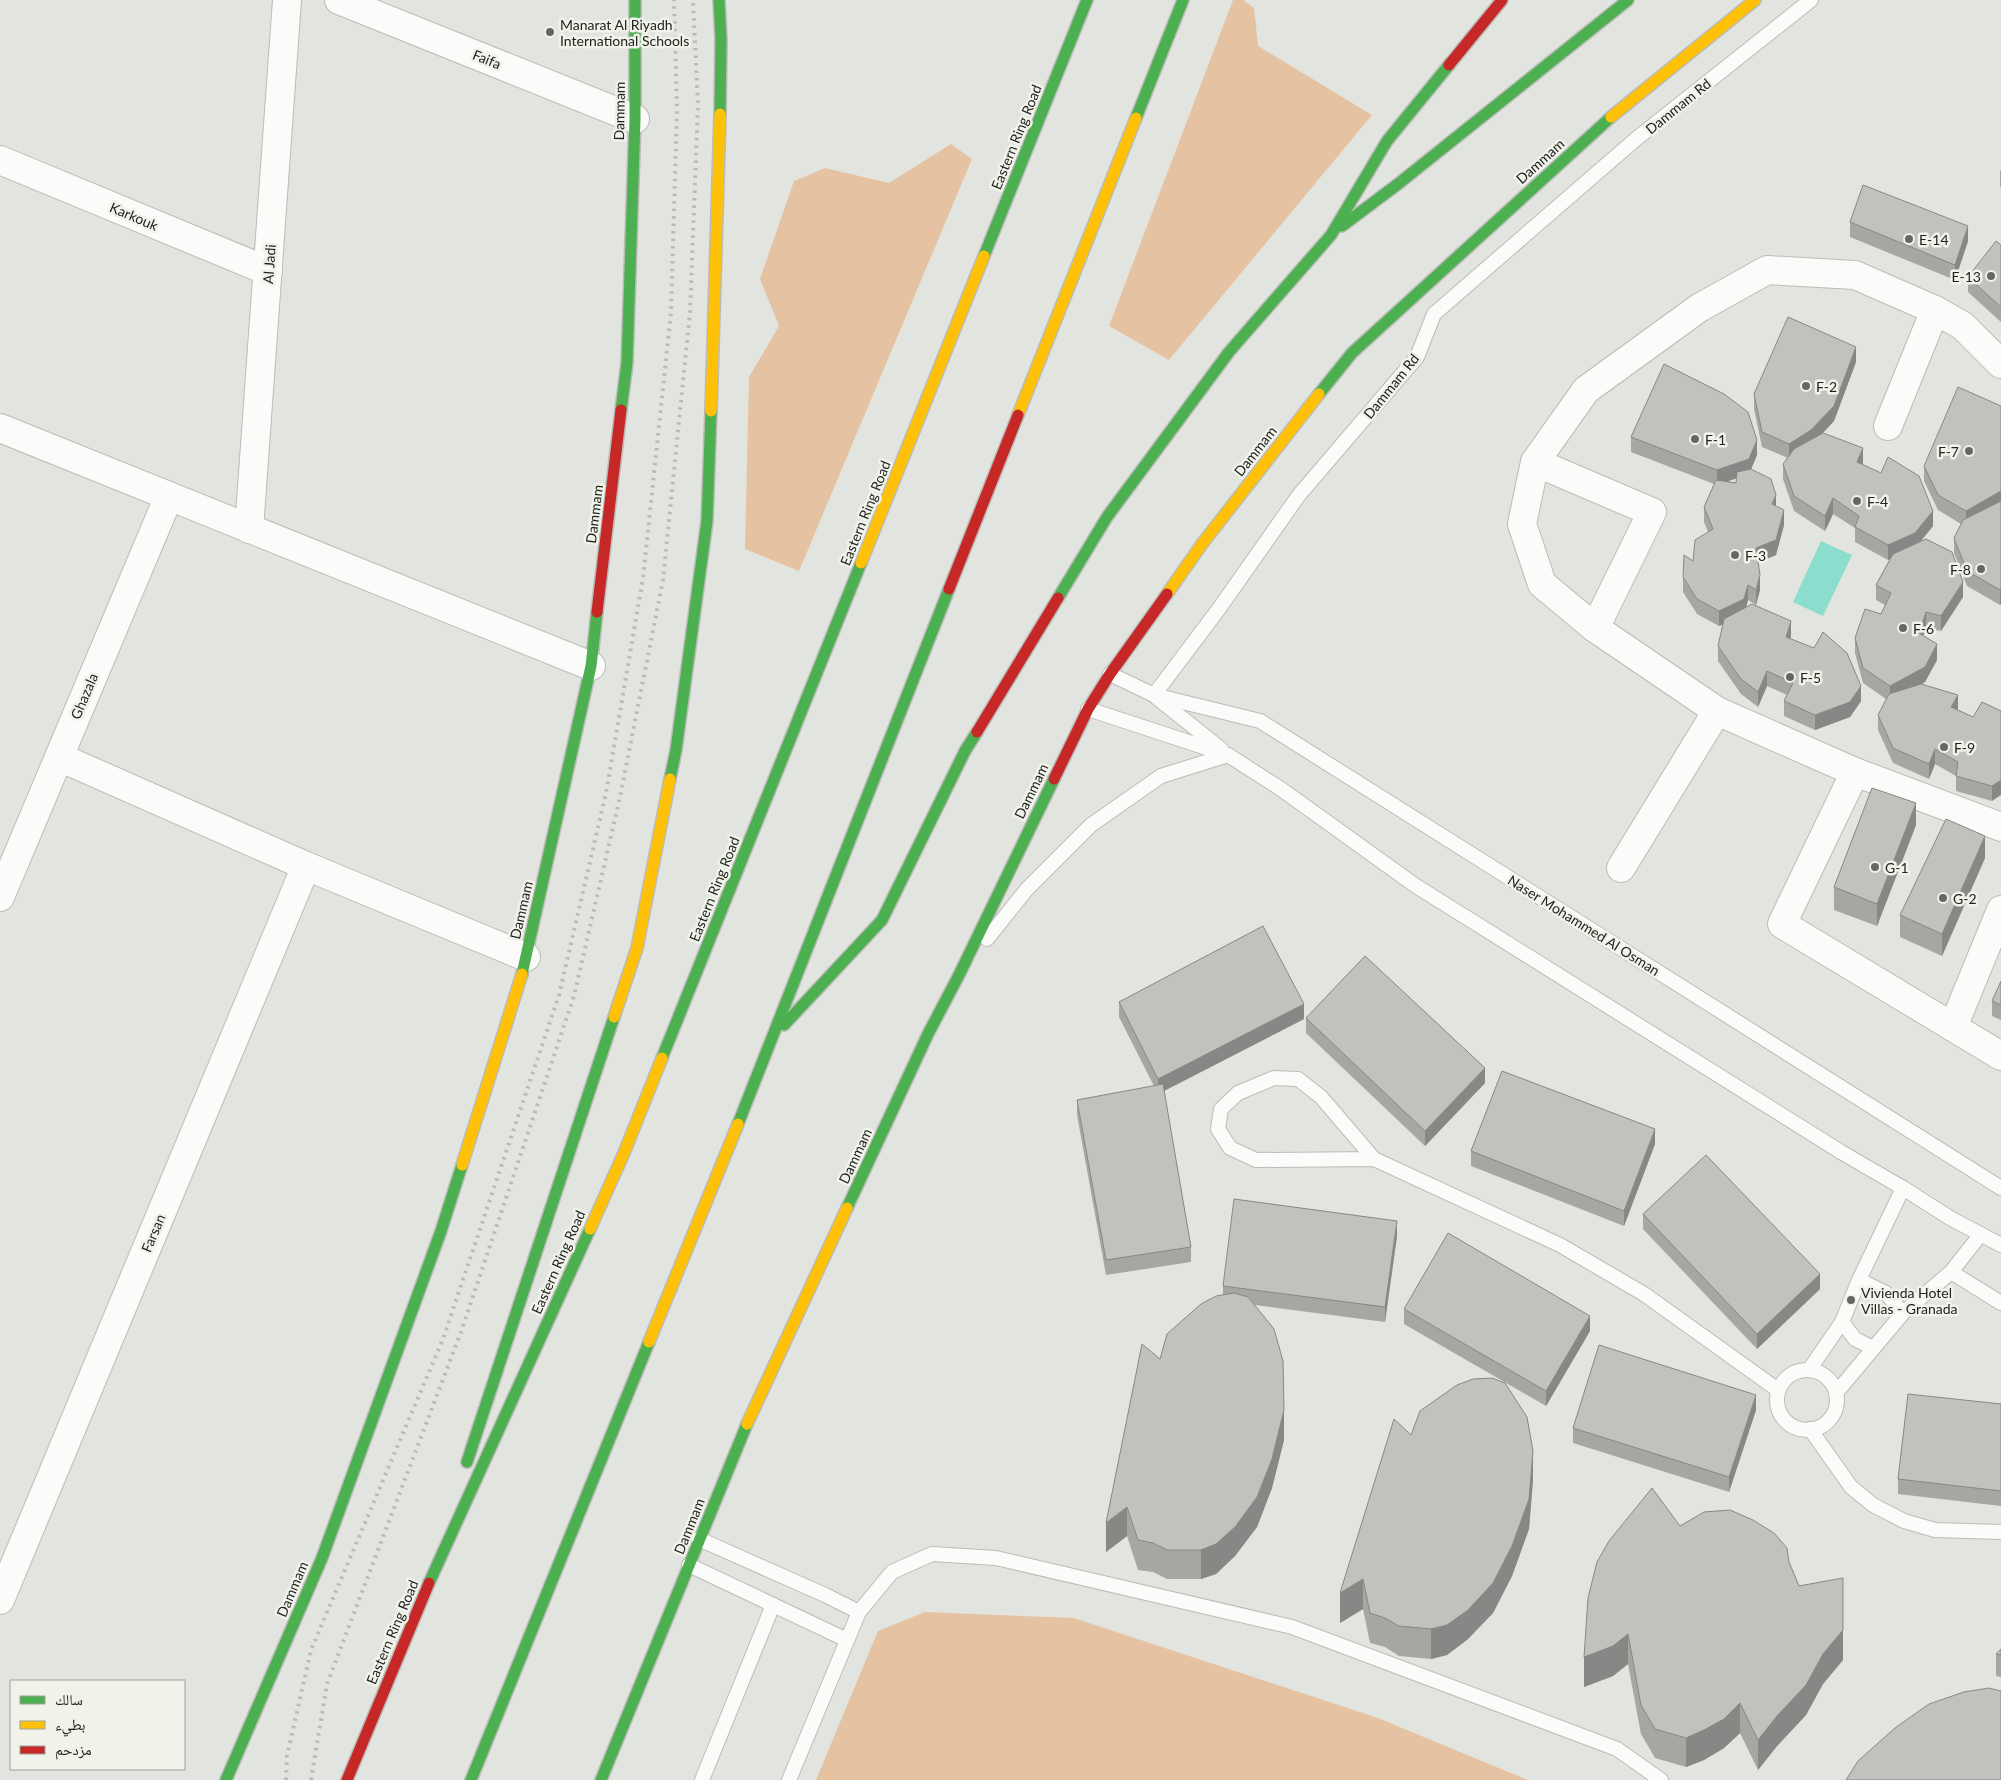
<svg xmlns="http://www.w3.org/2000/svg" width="2001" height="1780" font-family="Lato,'Noto Naskh Arabic',sans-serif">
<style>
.green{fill:#e5c3a2}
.water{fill:#8bdece}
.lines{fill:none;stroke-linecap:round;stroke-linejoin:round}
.lane-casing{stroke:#bbbcb8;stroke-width:16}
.street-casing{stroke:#bbbcb8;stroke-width:30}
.fast-casing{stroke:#bbbcb8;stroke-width:14}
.slow-casing{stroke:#bbbcb8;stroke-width:14}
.jam-casing{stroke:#bbbcb8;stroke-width:14}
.lane{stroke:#fbfbfa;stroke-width:14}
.street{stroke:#fbfbfa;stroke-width:28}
.fast{stroke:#4caf50;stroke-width:11}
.slow{stroke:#ffc107;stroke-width:11}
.jam{stroke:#c62828;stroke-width:11}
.rail{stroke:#b9bab9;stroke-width:4;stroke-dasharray:2.5 5;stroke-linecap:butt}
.wall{fill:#a6a7a3;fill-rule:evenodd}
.shaded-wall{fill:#878885}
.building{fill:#c1c2be;stroke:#878885}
.poi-dot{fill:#656762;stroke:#f0f3ea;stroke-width:2}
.labels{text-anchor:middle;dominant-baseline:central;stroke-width:5;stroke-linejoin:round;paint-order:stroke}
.poi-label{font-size:14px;fill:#22231f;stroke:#f0f3ea;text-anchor:start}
.street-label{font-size:14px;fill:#22231f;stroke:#f0f3ea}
</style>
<rect width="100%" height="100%" fill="#e2e4df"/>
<g class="green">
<path d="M1233,0H1243L1254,8L1258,46L1372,115L1169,360L1109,326Z"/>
<path d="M951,144L972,159L799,571L745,549L749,377L779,326L760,279L794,181L825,168L889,183Z"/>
<path d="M925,1612L1074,1618L1378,1718L1528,1780H816L878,1631Z"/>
</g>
<path class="water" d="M1821,541L1852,555L1823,616L1793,602Z"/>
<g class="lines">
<defs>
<g id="lane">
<path d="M1110,674L1154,695L1260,721L2001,1188"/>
<path d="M1154,695L1218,610L1299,495L1417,357L1434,314L1636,139L1811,0"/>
<path d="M1156,697L1221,749"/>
<path d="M1088,709L1228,755L1281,789L1416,886L1841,1152L1903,1188L1950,1218L2001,1245"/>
<path d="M987,939L1027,889L1091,825L1161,776L1228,755"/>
<path d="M1374,1159L1321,1097L1298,1079L1274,1078L1238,1093L1221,1109L1218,1129L1230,1148L1256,1160L1374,1159L1560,1245L1644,1294L1778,1390"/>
<path d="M1951,1272L2001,1303"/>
<path d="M1859,1280L1886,1293L1903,1313"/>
<path d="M1842,1322L1855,1339L1873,1348"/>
<path d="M1809,1370L1842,1322L1859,1280L1903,1188"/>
<circle cx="1807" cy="1400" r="30"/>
<path d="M1836,1393L1903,1313L1951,1272L1981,1234"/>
<path d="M1810,1429L1851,1487L1873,1505L1904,1521L1935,1530L2001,1532"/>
<path d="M699,1539L825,1595L859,1612"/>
<path d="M689,1565L847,1640"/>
<path d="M702,1780L773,1605"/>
<path d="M789,1780L859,1612L892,1572L932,1554L996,1558L1292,1627L1617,1749L1661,1780"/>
</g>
<g id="street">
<path d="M339,0L635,119"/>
<path d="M0,160L268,271"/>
<path d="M2001,364L1963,326L1935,310L1855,275L1767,270L1699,308L1586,390L1535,462L1522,524L1542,584L1595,628L1717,711L1855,772L2001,827"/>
<path d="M1888,426L1935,310"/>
<path d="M0,428L591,666"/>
<path d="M1535,462L1652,512L1595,628"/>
<path d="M249,529L287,0"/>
<path d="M59,757L306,866L526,957"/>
<path d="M1855,772L1782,924L2001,1056"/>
<path d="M1621,868L1717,711"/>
<path d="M0,897L169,496"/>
<path d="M1953,1027L2001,910"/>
<path d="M0,1600L306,866"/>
</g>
<g id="fast">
<path d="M719,0L721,40L720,114"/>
<path d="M1136,118L1183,0"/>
<path d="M1342,226L1398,184L1628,0"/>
<path d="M984,256L1087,0"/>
<path d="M1319,394L1352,353L1611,117"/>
<path d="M621,410L627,363L635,119V0"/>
<path d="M1058,598L1107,517L1229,352L1331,235L1387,141L1449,65"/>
<path d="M670,779L676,750L707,521L711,411"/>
<path d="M522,974L591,666L597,612"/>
<path d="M784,1025L882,920L965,751L977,732"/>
<path d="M662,1058L861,563"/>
<path d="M738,1124L949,589"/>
<path d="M847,1208L928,1034L959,975L1054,779"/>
<path d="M467,1462L614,1017"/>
<path d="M429,1583L590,1229"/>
<path d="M226,1780L322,1558L441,1231L462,1165"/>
<path d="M471,1780L649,1342"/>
<path d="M601,1780L747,1424"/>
</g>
<g id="slow">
<path d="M1611,117L1755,0"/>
<path d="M711,411L720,114"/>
<path d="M1018,415L1136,118"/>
<path d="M861,563L984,256"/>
<path d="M1167,594L1202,544L1319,394"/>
<path d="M614,1017L637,948L670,779"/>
<path d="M462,1165L522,974"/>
<path d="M590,1229L624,1153L662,1058"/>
<path d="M649,1342L738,1124"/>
<path d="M747,1424L847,1208"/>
</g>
<g id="jam">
<path d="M1449,65L1502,0"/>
<path d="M949,589L1018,415"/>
<path d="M597,612L621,410"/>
<path d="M977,732L1058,598"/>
<path d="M1054,779L1088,709L1110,674L1167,594"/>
<path d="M347,1780L429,1583"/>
</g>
</defs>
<use href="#lane" class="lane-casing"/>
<use href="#street" class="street-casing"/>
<use href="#fast" class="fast-casing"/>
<use href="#slow" class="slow-casing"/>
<use href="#jam" class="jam-casing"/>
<use href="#lane" class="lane"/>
<use href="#street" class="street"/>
<use href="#fast" class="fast"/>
<use href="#slow" class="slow"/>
<use href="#jam" class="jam"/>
<g class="rail">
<path d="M286,1780L287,1756L311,1650L443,1339L559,995L606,793L643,578L671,312L677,110L674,0"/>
<path d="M311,1780L327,1684L461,1332L574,996L620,797L663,580L690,312L698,105L693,0"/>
</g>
</g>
<g class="wall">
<path d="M2001,170V188L2000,186V171Z"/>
<path d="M1850,222L1968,241L1955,280L1850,237Z"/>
<path d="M2001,245V322L1968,292V277Z"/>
<path d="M1856,362L1834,421L1822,434L1863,463V465L1933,526L1921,541L1963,597L1941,631L1926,628L1923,636L1937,660L1925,682L1920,685L1958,710L1973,717L2001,711L1992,801L1956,791V776L1935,764L1929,779L1893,763L1878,730V715L1886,699L1863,683L1855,653V638L1881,614L1885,605L1876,600V585L1890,559L1888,560L1855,542V528L1833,514L1825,531L1794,511L1783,479V464L1788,458L1762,447L1754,409V394Z"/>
<path d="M2001,406L2000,605L1967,586L1954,553V538L1961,524L1938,510L1924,481V466Z"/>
<path d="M1631,437L1757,455L1751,469L1776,506L1784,525L1776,555L1758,563L1760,590L1756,605L1748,600L1746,608L1791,636L1790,639L1861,701L1850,717L1815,730L1784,716V701L1787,695L1767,686L1758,707L1741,694L1718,661V646L1723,625L1719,626L1697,614L1683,592V577L1708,532L1704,522V507L1714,484L1631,452ZM1737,478L1736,483L1727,481Z"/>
<path d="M1916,825L1877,926L1834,910V887Z"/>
<path d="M1985,858L1942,956L1900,937V915Z"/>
<path d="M2001,981V1020L1992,1016V1001Z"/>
<path d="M1119,1002L1304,1019L1164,1091L1191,1247V1262L1106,1275L1077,1115V1100L1154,1086L1119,1017Z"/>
<path d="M1306,1018L1485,1083L1425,1146L1306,1033Z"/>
<path d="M1655,1144L1624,1226L1471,1166V1151Z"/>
<path d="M1643,1214L1820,1289L1757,1349L1643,1229Z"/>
<path d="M1397,1236L1385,1322L1255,1305L1284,1440L1272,1488L1257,1527L1235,1556L1216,1574L1201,1579H1167L1153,1572L1138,1570L1127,1536L1106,1552L1160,1359L1223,1295V1286Z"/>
<path d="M1404,1309L1590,1331L1546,1406L1404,1324Z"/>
<path d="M2001,1404V1506L1898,1494V1479Z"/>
<path d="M1756,1410L1729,1492L1573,1443V1428Z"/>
<path d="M1411,1435L1533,1480L1529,1529L1512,1576L1493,1613L1468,1639L1447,1655L1431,1659L1399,1656L1385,1647L1370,1643L1363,1609L1340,1623Z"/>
<path d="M1680,1526L1789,1562L1799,1586L1843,1660L1823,1684L1806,1715L1777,1746L1758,1770L1740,1733L1724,1748L1704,1760L1686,1767L1655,1758L1641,1734L1628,1664L1613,1676L1584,1687Z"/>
<path d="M2001,1649V1677L1996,1676V1654Z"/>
</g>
<g class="shaded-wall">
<path d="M1968,226V241L1955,280V265Z"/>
<path d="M1856,347V362L1834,421L1811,445L1789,459V444Z"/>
<path d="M1757,440V455L1749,474L1717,485V470Z"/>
<path d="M1863,448V463L1857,477V462Z"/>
<path d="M2001,491V506L1966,526V511Z"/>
<path d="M1776,495V510L1772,504Z"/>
<path d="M1833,498V514L1825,531V516Z"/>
<path d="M1784,510V525L1776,555L1756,563V548Z"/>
<path d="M1933,511V526L1915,548L1888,560V545Z"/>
<path d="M1760,575V590L1756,605V590Z"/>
<path d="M1963,582V597L1941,631V616Z"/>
<path d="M1748,585V600L1744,614L1719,626V611Z"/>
<path d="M2001,589V604L2000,605V590Z"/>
<path d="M1926,612V628L1919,648V633Z"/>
<path d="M1791,621V636L1786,652V637Z"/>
<path d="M1937,644V660L1925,682L1890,701V686Z"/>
<path d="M1767,671V686L1758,707V692Z"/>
<path d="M1861,686V701L1850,717L1815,730V715Z"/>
<path d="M1958,695V710L1951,707Z"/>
<path d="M1935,749V764L1929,779V764Z"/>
<path d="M2001,780V795L1992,801V786Z"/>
<path d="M1916,803V825L1877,926V904Z"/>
<path d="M1985,836V858L1942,956V934Z"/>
<path d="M1304,1004V1019L1158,1094V1079Z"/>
<path d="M1485,1068V1083L1425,1146V1131Z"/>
<path d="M1655,1129V1144L1624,1226V1211Z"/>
<path d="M1397,1221V1236L1385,1322V1307Z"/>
<path d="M1820,1274V1289L1757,1349V1334Z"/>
<path d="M1590,1316V1331L1546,1406V1391Z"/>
<path d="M1756,1395V1410L1729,1492V1477Z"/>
<path d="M1284,1410V1440L1272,1488L1257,1527L1235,1556L1216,1574L1201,1579V1550Z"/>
<path d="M1533,1451V1480L1529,1529L1512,1576L1493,1613L1468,1639L1447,1655L1431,1659V1629Z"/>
<path d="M1127,1507V1536L1106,1552V1523Z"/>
<path d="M1843,1578V1660L1823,1684L1806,1715L1777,1746L1758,1770V1740Z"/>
<path d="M1363,1579V1609L1340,1623V1593Z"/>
<path d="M1628,1634V1664L1613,1676L1584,1687V1657Z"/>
<path d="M1740,1703V1733L1724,1748L1704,1760L1686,1767V1738Z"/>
</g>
<g class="building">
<path d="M1863,185L1968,226L1955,265L1850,222Z"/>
<path d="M1996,241L2001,245V307L1968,277Z"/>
<path d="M1788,317L1856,347L1834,406L1811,430L1789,444L1762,432L1754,394Z"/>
<path d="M1664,364L1724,394L1748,412L1757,440L1749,459L1717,470L1631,437Z"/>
<path d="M1958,387L2001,406V491L1966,511L1938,495L1924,466Z"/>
<path d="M1823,433L1863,448L1857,462L1881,473L1888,457L1919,476L1933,511L1915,533L1888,545L1855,527L1859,516L1833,498L1825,516L1794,496L1783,464L1794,449Z"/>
<path d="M1751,469L1771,479L1776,495L1772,504L1784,510L1776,540L1756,548L1760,575L1756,590L1748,585L1744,599L1719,611L1697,599L1683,577L1684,555L1693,561L1695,540L1713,529L1704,507L1716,480L1736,483L1737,472Z"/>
<path d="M2001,501V589L2000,590L1967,571L1954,538L1963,520Z"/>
<path d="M1926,539L1952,552L1963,582L1941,616L1926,612L1919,633L1937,644L1925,667L1890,686L1863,668L1855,638L1865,609L1881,614L1891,593L1876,585L1893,554Z"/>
<path d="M1752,604L1791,621L1786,637L1814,648L1823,632L1847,653L1861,686L1850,702L1815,715L1784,701L1793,683L1767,671L1758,692L1741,679L1718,646L1724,619Z"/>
<path d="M1921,684L1958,695L1951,707L1973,717L1982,702L2001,711V780L1992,786L1956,776L1958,762L1935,749L1929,764L1893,748L1878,715L1889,694Z"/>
<path d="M1872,788L1916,803L1877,904L1834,887Z"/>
<path d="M1946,819L1985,836L1942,934L1900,915Z"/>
<path d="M1263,926L1304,1004L1158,1079L1119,1002Z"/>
<path d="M1365,956L1485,1068L1425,1131L1306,1018Z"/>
<path d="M2001,981V1005L1992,1001Z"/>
<path d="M1502,1071L1655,1129L1624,1211L1471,1151Z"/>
<path d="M1163,1084L1191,1247L1106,1260L1077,1100Z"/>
<path d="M1706,1155L1820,1274L1757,1334L1643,1214Z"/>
<path d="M1234,1199L1397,1221L1385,1307L1223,1286Z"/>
<path d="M1448,1233L1590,1316L1546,1391L1404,1309Z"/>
<path d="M1234,1293L1248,1297L1274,1329L1283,1361L1284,1410L1272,1459L1257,1497L1235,1527L1216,1544L1201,1550H1167L1153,1543L1138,1540L1127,1507L1106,1523L1142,1344L1160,1359L1167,1334L1201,1304L1216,1296Z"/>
<path d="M1599,1345L1756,1395L1729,1477L1573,1428Z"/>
<path d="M1492,1378L1505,1383L1527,1417L1533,1451L1529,1499L1512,1546L1493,1583L1468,1610L1447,1625L1431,1629L1399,1626L1385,1618L1370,1613L1363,1579L1340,1593L1394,1419L1411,1435L1420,1411L1457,1385L1473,1379Z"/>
<path d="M1908,1394L2001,1404V1491L1898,1479Z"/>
<path d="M1652,1488L1680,1526L1704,1512L1730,1510L1753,1520L1774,1533L1787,1548L1789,1562L1799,1586L1843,1578V1630L1823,1654L1806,1685L1777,1716L1758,1740L1740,1703L1724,1719L1704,1730L1686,1738L1655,1729L1641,1705L1628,1634L1613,1646L1584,1657L1588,1598L1597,1562L1609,1541Z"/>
<path d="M2001,1649V1655L1996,1654Z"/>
<path d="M1989,1688L2001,1691V1780H1846L1858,1761L1895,1728L1929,1704L1964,1692Z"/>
</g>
<g class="poi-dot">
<circle cx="550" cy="32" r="5"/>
<circle cx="1909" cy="239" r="5"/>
<circle cx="1991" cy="276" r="5"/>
<circle cx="1806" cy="386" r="5"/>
<circle cx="1695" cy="439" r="5"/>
<circle cx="1969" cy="451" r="5"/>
<circle cx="1857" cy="501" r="5"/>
<circle cx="1735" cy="555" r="5"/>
<circle cx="1981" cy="569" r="5"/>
<circle cx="1903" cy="628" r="5"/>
<circle cx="1790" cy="677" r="5"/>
<circle cx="1944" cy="747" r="5"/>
<circle cx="1875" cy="867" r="5"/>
<circle cx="1943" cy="898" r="5"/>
<circle cx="1851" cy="1300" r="5"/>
</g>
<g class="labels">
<g class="poi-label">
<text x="560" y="24">Manarat Al Riyadh<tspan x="560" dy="16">International Schools</tspan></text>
<text x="1919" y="239">E-14</text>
<text x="1981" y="276" text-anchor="end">E-13</text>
<text x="1816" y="386">F-2</text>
<text x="1705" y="439">F-1</text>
<text x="1959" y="451" text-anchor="end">F-7</text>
<text x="1867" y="501">F-4</text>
<text x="1745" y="555">F-3</text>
<text x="1971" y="569" text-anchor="end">F-8</text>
<text x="1913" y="628">F-6</text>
<text x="1800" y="677">F-5</text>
<text x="1954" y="747">F-9</text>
<text x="1885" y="867">G-1</text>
<text x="1953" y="898">G-2</text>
<text x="1861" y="1292">Vivienda Hotel<tspan x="1861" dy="16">Villas - Granada</tspan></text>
</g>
<g class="street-label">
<text transform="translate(487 59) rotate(22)">Faifa</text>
<text transform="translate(1678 106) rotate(-39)">Dammam Rd</text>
<text transform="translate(619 111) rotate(-89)">Dammam</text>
<text transform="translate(1016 137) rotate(-68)">Eastern Ring Road</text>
<text transform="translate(1540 161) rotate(-42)">Dammam</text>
<text transform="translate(134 216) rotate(23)">Karkouk</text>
<text transform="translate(269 264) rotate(-86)">Al Jadi</text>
<text transform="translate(1391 386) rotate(-51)">Dammam Rd</text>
<text transform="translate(1255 451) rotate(-52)">Dammam</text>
<text transform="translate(865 513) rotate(-68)">Eastern Ring Road</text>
<text transform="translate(594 514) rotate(-83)">Dammam</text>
<text transform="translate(84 696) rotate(-67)">Ghazala</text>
<text transform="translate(1031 791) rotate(-64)">Dammam</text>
<text transform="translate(714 889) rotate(-68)">Eastern Ring Road</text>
<text transform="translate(521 910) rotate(-77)">Dammam</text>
<text transform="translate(1584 925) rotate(32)">Naser Mohammed Al Osman</text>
<text transform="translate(855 1156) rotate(-65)">Dammam</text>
<text transform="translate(153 1233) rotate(-67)">Farsan</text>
<text transform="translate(558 1262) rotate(-66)">Eastern Ring Road</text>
<text transform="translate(689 1526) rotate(-68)">Dammam</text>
<text transform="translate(292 1589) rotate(-67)">Dammam</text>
<text transform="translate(392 1632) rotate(-67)">Eastern Ring Road</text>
</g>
</g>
<rect x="10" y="1680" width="175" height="90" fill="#f0f3ea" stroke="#9ea099"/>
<rect x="20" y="1696" width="25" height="8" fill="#4caf50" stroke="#9ea099"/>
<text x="55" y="1705" font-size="15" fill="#22231f">سالك</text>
<rect x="20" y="1721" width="25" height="8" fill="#ffc107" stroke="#9ea099"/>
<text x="55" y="1730" font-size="15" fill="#22231f">بطيء</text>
<rect x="20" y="1746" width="25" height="8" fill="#c62828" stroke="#9ea099"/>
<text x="55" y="1755" font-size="15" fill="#22231f">مزدحم</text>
</svg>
